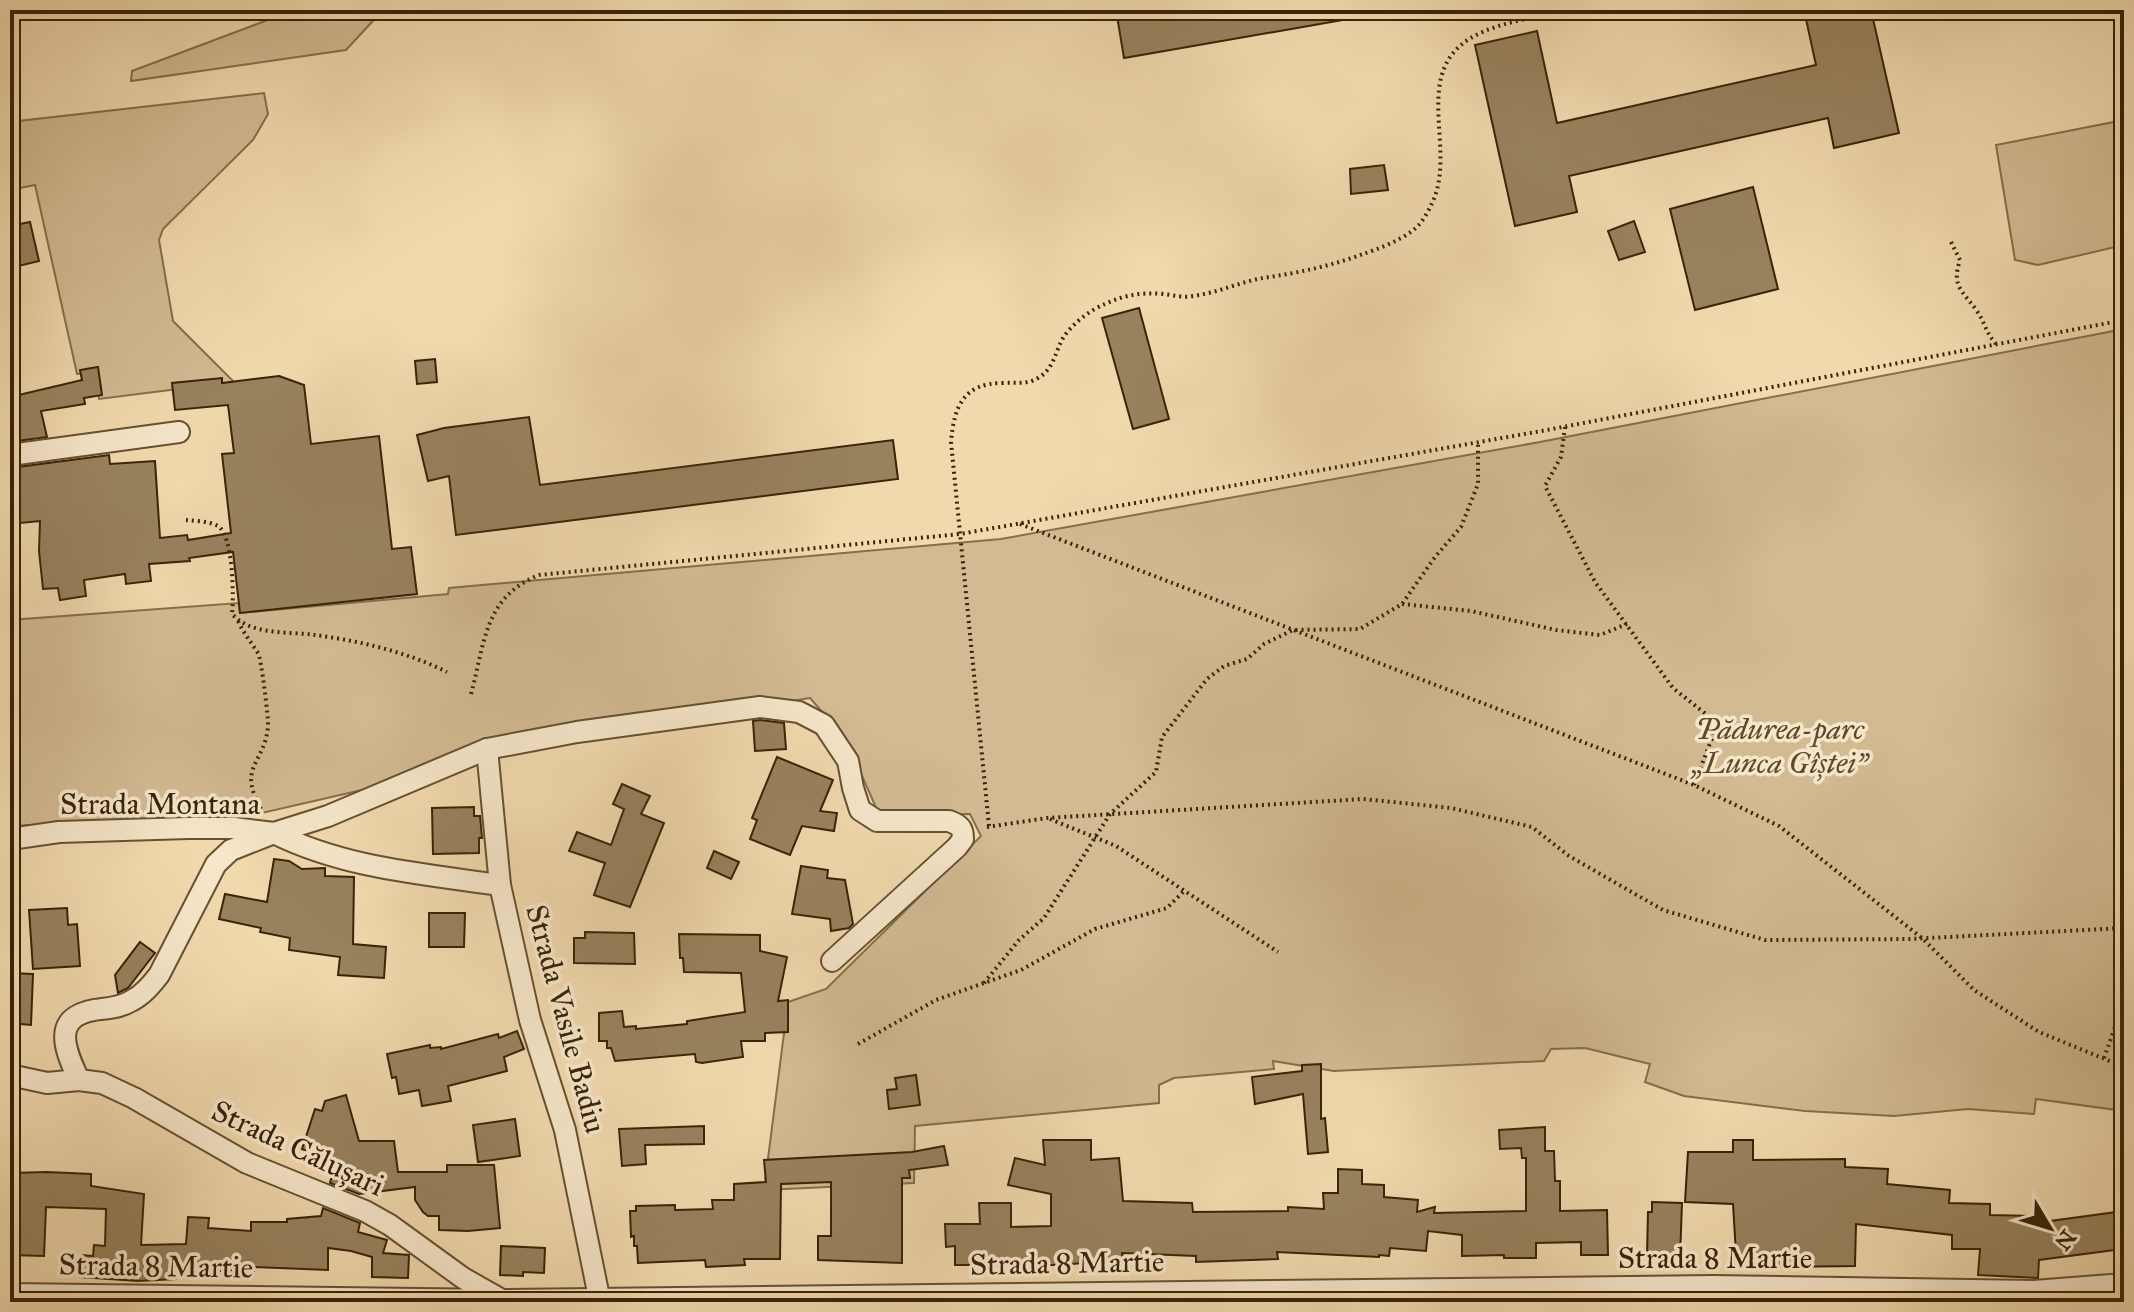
<svg xmlns="http://www.w3.org/2000/svg" width="2134" height="1312" font-family="'IM FELL Great Primer',serif">
<style>
.green{fill:#d2ba92;stroke:#856f4c;stroke-width:2}
.building{fill:#98825e;stroke:#382407;stroke-width:2}
.lines{fill:none;stroke-linecap:round;stroke-linejoin:round}
.street-casing{stroke:#665131;stroke-width:24}
.path{stroke:#382407;stroke-width:4;stroke-dasharray:2 4;stroke-linecap:butt}
.street{stroke:#f6e6ca;stroke-width:20}
.labels{text-anchor:middle;dominant-baseline:central;stroke-width:7;stroke-linejoin:round;paint-order:stroke}
.park-label{font-size:30px;font-style:italic;fill:#5e4a2a;stroke:#f6e6ca}
.street-label{font-size:30px;fill:#382407;stroke:#f6e6ca}
</style>
<rect width="100%" height="100%" fill="#f1d9ae"/>
<filter id="stains"><feTurbulence type="fractalNoise" baseFrequency=".0025" numOctaves="4"/><feColorMatrix values="0 0 0 0 .2 0 0 0 0 .09 0 0 0 0 .02 0 0 0 .5 -.17"/></filter>
<radialGradient id="worn" r=".72"><stop offset=".6" stop-color="#630" stop-opacity="0"/><stop offset="1" stop-color="#630" stop-opacity=".3"/></radialGradient>
<g class="green">
<path d="M294,10H383L346,50L131,81L132,71Z"/>
<path d="M264,93L268,114L253,140L163,229L159,240L173,321L234,382L99,399L95,372L77,374L35,185L10,190V122Z"/>
<path d="M2124,120V245L2038,265L2015,260L1996,145Z"/>
<path d="M2124,329V1111L2036,1099L2034,1114L1968,1109L1894,1116L1805,1111L1684,1096L1645,1082L1650,1064L1585,1048L1551,1049L1544,1061L1334,1071L1273,1061L1274,1069L1174,1078L1159,1085V1103L915,1126L914,1183L764,1190L788,1002L826,989L981,836L970,814L879,815C859,767 846,737 810,698L499,746L362,790L253,815L10,826V620L239,603L240,613L448,594L449,588L1001,539L1540,442Z"/>
</g>
<g class="building">
<path d="M1116,10H1342L1343,20L1124,58Z"/>
<path d="M1804,10H1871L1899,133L1834,148L1828,118L1569,176L1577,212L1515,226L1475,45L1537,31L1557,123L1816,65Z"/>
<path d="M1384,165L1388,190L1351,194L1350,169Z"/>
<path d="M1753,187L1778,289L1695,310L1670,209Z"/>
<path d="M1634,221L1645,252L1619,260L1608,231Z"/>
<path d="M30,222L39,261L10,268V226Z"/>
<path d="M1139,308L1169,419L1133,429L1102,318Z"/>
<path d="M435,359L437,382L417,384L415,361Z"/>
<path d="M98,367L102,395L84,398L85,404L41,411L47,437L10,442V397L82,380L80,370Z"/>
<path d="M279,376L304,385L311,444L379,436L392,549L411,547L417,594L240,613L233,552L189,558L190,561L149,564L151,581L126,584L125,574L84,580L86,596L60,600L58,588L43,589L39,551L40,521L10,524V468L109,455L110,464L155,461L160,538L187,535L188,540L231,533L222,454L234,453L228,405L175,410L172,383L222,378V383Z"/>
<path d="M529,417L540,485L893,440L898,479L456,535L449,476L428,481L417,435L444,428Z"/>
<path d="M760,720L784,723L786,749L755,751L753,721Z"/>
<path d="M777,757L833,780L820,811L837,813L834,831L802,826L790,855L750,839L757,820L752,818Z"/>
<path d="M622,784L650,796L641,814L664,823L630,907L594,895L605,863L569,851L577,832L611,845L624,809L613,804Z"/>
<path d="M474,807V816H480L482,838H479V853L433,854L432,808Z"/>
<path d="M714,851L739,862L731,879L707,868Z"/>
<path d="M274,859L289,861L302,869L325,868V876L354,877L353,944L386,947L384,978L338,975L340,957L289,950L290,938L260,932L261,928L219,919L225,894L267,902Z"/>
<path d="M801,866L828,870L827,878L845,880L853,924L849,928L831,931L830,919L792,914Z"/>
<path d="M67,908L68,925L77,924L80,966L33,969L29,910Z"/>
<path d="M429,913H465L464,947H429Z"/>
<path d="M585,932L634,933L635,964L574,963V938H585Z"/>
<path d="M679,934L760,935V951L787,957L778,1001L788,1000V1032L765,1033V1041H741L743,1057L702,1063L696,1062L695,1054L615,1061L611,1048H607V1041H599V1013L622,1011L624,1027L636,1026V1029L687,1024V1021L745,1012L741,973L684,972L683,958H680Z"/>
<path d="M140,942L155,953L128,988L118,993L115,975Z"/>
<path d="M10,973L33,974L31,1025L10,1023Z"/>
<path d="M517,1031L524,1049L504,1057L507,1071L448,1086L451,1101L422,1106L419,1090L399,1094L396,1077L392,1078L387,1054L430,1045V1048L441,1047V1049L498,1034L499,1038Z"/>
<path d="M1321,1064V1119L1325,1118L1328,1152L1308,1154L1303,1094L1255,1104L1252,1077L1302,1071V1065Z"/>
<path d="M916,1075L920,1105L889,1109L887,1090L897,1089L895,1078Z"/>
<path d="M346,1095L359,1141H394L398,1172H447V1165H494L500,1228L468,1231L439,1230V1216H428L423,1212L415,1200V1187L359,1194L330,1183L336,1160L302,1149L315,1109L322,1111L325,1101Z"/>
<path d="M515,1119L520,1156L478,1162L473,1125Z"/>
<path d="M704,1126V1144L645,1145L646,1164L622,1166L619,1129Z"/>
<path d="M1545,1127V1151H1554L1555,1181H1560V1211L1607,1210L1608,1255H1581V1242L1536,1243V1258H1504V1255L1462,1256V1235L1428,1231L1426,1251L1390,1248L1389,1256L1379,1255V1257L1277,1252L1278,1259L1196,1262V1256L1122,1253L1123,1259L1062,1265H955V1246L946,1247L945,1224H980L979,1203H1011V1227L1051,1226V1194L1008,1185L1015,1158L1045,1165L1043,1140H1091V1160L1119,1158L1123,1201L1192,1203L1193,1212L1288,1211V1207L1324,1209L1323,1193H1338V1169L1362,1170V1184L1384,1185V1197L1418,1200L1417,1212L1435,1207L1434,1213L1526,1211V1158H1522L1521,1148L1500,1149L1499,1130Z"/>
<path d="M1733,1140H1753V1160L1845,1159V1167L1888,1169L1887,1184L1950,1190L1949,1203L1990,1204V1215L2035,1216V1223L2124,1211L2122,1249L2039,1260L2038,1278L1978,1275L1980,1249H1952V1235L1856,1224L1855,1266L1779,1267L1747,1270L1746,1253L1736,1254L1733,1204L1685,1202L1688,1152H1733Z"/>
<path d="M944,1146L948,1165L909,1170L910,1178H902V1263L818,1260V1236H831V1182L781,1184L780,1259H744L745,1265L706,1267L705,1260L638,1263L637,1246H634V1236L631,1237L630,1211H636V1206L675,1205V1210L713,1209L712,1200H734V1184L766,1182L764,1160L912,1152Z"/>
<path d="M47,1172L91,1174V1186L144,1194L141,1245L186,1244L188,1217L209,1218L208,1228L251,1231V1222H287V1219L321,1216L323,1208L360,1223L358,1232L387,1240L383,1253L409,1255L408,1278L372,1277V1257L351,1251L328,1248V1270L254,1267V1271H221V1266L175,1263L176,1279L138,1281L80,1277L81,1255L93,1256L94,1245L105,1246L106,1209L46,1207L44,1256L10,1255V1173Z"/>
<path d="M1652,1202L1682,1203L1680,1257L1647,1255L1648,1212H1652Z"/>
<path d="M501,1246L545,1248L544,1273L523,1272V1276L500,1275Z"/>
</g>
<g class="lines">
<defs>
<g id="street">
<path d="M10,455L179,432"/>
<path d="M487,749L500,885L530,1020L565,1130L600,1302"/>
<path d="M10,839L59,832L188,828H234L274,833L328,816L487,749L577,732L760,707L799,712L824,725L848,761L853,788L860,810L877,821H949C960,825 963,828 963,839L957,847L832,961"/>
<path d="M10,1075L47,1083L79,1080L102,1083L134,1098L247,1163L365,1211L390,1225L463,1278L500,1299"/>
<path d="M79,1080C66,1052 50,1018 94,1010C107,1008 120,1008 131,1001C143,995 151,985 159,975L216,864L231,850L274,833C344,868 423,874 500,885"/>
<path d="M10,1294L502,1300L1713,1286L2034,1291L2124,1284"/>
</g>
</defs>
<use href="#street" class="street-casing"/>
<g class="path">
<path d="M1951,242L1960,260C1951,287 1963,291 1977,311C1985,323 1986,333 1996,344"/>
<path d="M1565,427L1561,457L1545,486L1595,582L1673,688L1707,715L1714,733L1694,785"/>
<path d="M186,520C196,521 208,521 218,526C233,535 234,597 232,614C252,636 288,631 315,635C360,641 407,652 447,672"/>
<path d="M1020,524L1694,785L1779,826L1922,938L1974,990L2039,1032L2124,1067"/>
<path d="M1402,604L1471,611L1556,630L1600,635L1627,624"/>
<path d="M238,621C244,634 251,642 258,653C261,656 269,721 268,727C264,765 237,766 261,809"/>
<path d="M471,694C485,643 484,597 539,575L960,534L1547,430L2124,320"/>
<path d="M1050,819L1116,846L1278,952"/>
<path d="M989,826L951,442C954,407 963,383 1003,383C1017,382 1026,385 1038,378C1054,369 1055,352 1063,338C1072,324 1090,310 1105,304C1124,295 1142,292 1163,294C1173,295 1183,298 1193,296C1217,293 1240,282 1263,278C1297,273 1331,266 1363,254C1378,249 1399,241 1412,231C1422,224 1428,212 1433,201C1455,151 1417,84 1460,46C1485,23 1536,18 1568,10"/>
<path d="M987,827L1047,818L1363,799L1451,808L1532,827L1569,856L1663,910L1765,940L1909,939L2124,928"/>
<path d="M984,983L1019,940L1044,918L1110,814L1156,772L1162,737L1207,679L1224,666L1247,659L1264,644L1293,630L1360,629L1402,604L1435,557L1461,527L1478,484V442"/>
<path d="M858,1044L936,1000L1021,970L1095,929L1167,908L1183,892"/>
<path d="M2104,1058L2124,1002"/>
</g>
<use href="#street" class="street"/>
</g>
<g class="labels">
<g class="park-label">
<text x="1780" y="729">Pădurea-parc<tspan x="1780" dy="34">„Lunca Gîștei”</tspan></text>
</g>
<g class="street-label">
<text x="160" y="804">Strada Montana</text>
<text transform="translate(566 1019) rotate(75)">Strada Vasile Badiu</text>
<text transform="translate(298 1148) rotate(25)">Strada Călușari</text>
<text x="1715" y="1258">Strada 8 Martie</text>
<text transform="translate(1067 1263) rotate(-1)">Strada 8 Martie</text>
<text transform="translate(156 1266) rotate(1)">Strada 8 Martie</text>
</g>
</g>
<rect width="2134" height="1312" fill="none" stroke="#f1d9ae" stroke-width="40"/>
<rect x="12" y="12" width="2110" height="1288" fill="none" stroke="#382407" stroke-width="4"/>
<rect x="20" y="20" width="2094" height="1272" fill="none" stroke="#382407" stroke-width="2"/>
<g transform="translate(2050 1228) rotate(128)" stroke="#f6e6ca" stroke-width="6" paint-order="stroke">
<path d="M0-6L14 30L0 20L-14 30Z" fill="#382407"/>
<text y="-12" font-size="22" font-weight="bold" text-anchor="middle" fill="#382407">N</text>
</g>
<rect width="100%" height="100%" filter="url(#stains)"/>
<rect width="100%" height="100%" fill="url(#worn)"/>
</svg>
